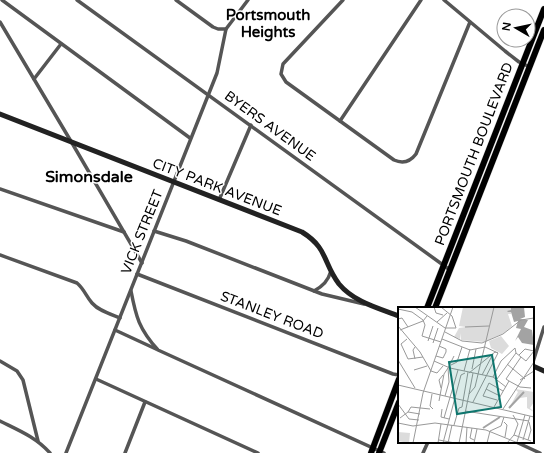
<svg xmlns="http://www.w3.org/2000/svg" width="544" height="453" font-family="'Varela Round',sans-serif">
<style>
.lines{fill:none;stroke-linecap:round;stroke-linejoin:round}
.primary-casing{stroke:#dbdbdb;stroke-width:7}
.street{stroke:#555;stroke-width:3.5}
.secondary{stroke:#222;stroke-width:5}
.primary{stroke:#000;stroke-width:6}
.labels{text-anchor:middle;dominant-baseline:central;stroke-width:3;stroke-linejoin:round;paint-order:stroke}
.street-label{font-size:14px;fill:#000;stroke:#fff}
.neighbourhood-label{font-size:15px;font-weight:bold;fill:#000;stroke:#fff}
.quarter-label{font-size:16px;font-weight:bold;fill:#000;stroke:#fff}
.inset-river{fill:none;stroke:#a3a3a3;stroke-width:2}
.inset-road{fill:none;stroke:#999;stroke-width:1}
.view{fill:#0f766e;fill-opacity:0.15;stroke:#0f766e;stroke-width:2}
.inset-edge{fill:none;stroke:#000;stroke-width:2}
</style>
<rect width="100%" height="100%" fill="#fff"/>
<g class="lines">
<defs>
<g id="primary">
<path d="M427,308L544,9"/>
<path d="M435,308L544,30"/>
<path d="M371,453L399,379"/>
<path d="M379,453L399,402"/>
</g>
</defs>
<use href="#primary" class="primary-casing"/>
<g class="street">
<path d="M2,0L190,138"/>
<path d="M77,0L450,270"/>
<path d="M176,0L213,27L218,29H226"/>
<path d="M343,0L283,64L281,74L286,82L394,160C403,164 410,162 416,154L470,22"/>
<path d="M444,0L505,51L519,62L530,67"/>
<path d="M0,22L72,143L142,263"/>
<path d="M34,79L61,44"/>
<path d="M340,121L421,0"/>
<path d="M0,189L124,232"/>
<path d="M219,200L251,125"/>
<path d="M154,231L186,241L322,294L364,304"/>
<path d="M0,255L77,283C84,289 86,296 92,303C99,311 110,314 120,318"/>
<path d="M137,274L393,374L399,375"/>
<path d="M131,291C136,317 139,329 158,350L384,453"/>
<path d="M314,291C323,286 328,281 331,271"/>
<path d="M115,330L156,349"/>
<path d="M0,361L17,371L23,380L38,441"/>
<path d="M533,362L544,327"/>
<path d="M96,379L258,453"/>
<path d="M0,421C18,430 36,437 50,453"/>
<path d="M516,442L540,453"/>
<path d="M66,453L217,73L226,29L248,0"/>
<path d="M125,453L145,402"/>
<path d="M423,453L428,442"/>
</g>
<g class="secondary">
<path d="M0,114L302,232C328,248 323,263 339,284C354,302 378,308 399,316"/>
<path d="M533,366L544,371"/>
</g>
<use href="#primary" class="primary"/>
</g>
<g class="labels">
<g class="street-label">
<text transform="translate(270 126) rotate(36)">BYERS AVENUE</text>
<text transform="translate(474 154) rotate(-69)">PORTSMOUTH BOULEVARD</text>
<text transform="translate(217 187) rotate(21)">CITY PARK AVENUE</text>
<text transform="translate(142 232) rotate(-68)">VICK STREET</text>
<text transform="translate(272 315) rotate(21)">STANLEY ROAD</text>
</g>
<g class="neighbourhood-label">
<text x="268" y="15">Portsmouth<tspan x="268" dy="17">Heights</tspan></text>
</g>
<g class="quarter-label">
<text x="89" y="177">Simonsdale</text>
</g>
</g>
<g transform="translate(398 307)">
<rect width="136" height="136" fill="#fff"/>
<path d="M65,0H113V7H110L114,19L106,26L86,35L63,33L62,26V32L56,30L61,21L68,20L61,19ZM103,29L111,39L104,47L93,41L91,34ZM117,82L136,85V95L132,101L136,105L129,101V90L122,91L111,101L120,85ZM0,125L12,126L11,136L0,134Z" fill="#dcdcdc"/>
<path d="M113,0H126L127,10L122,12L130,13L126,20L134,23L136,38L124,36L120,30L117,34L123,22L118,21L120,14L116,15L113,5H110L109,4L113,3Z" fill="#a3a3a3"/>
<path class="inset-river" d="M111,101L126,85M85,121L102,110"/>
<path class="inset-road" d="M17,0L47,21H58L54,9L43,0M36,0L38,6L45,8M0,2L14,5L25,13L27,18L24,29L43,35M0,12L4,11L10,20M39,15L49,6M0,19L22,45L33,64L39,66L45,59M67,20L91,19M2,23L25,14L29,9M47,25L64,34L84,36L105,27L123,13L136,11M9,32L3,37L10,52L25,50M44,32L72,43L87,40L100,46M30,34L35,19M35,36L40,21M17,40L15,43L17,52M118,46L128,54L136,44L127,42L121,48M38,49L45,51L48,45V42L41,39M0,53L17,81M36,54L52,61L95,70L108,80M109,57L127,72M53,58L59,55L64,40M74,62L78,42M16,63L29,59M66,64L72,42M71,66L97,45L100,46M84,68L95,47M95,70L103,54L117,41L118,46L99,72M122,73L136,64M111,74L108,72L123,50M111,74L122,80L133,81M0,78L136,110M43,81L41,73L45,68M88,82L102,89M34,87L32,99L35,102M71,87L75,66M47,89L51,75L50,61L56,49M99,93L85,89L91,76L105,84M41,94L46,67L50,61M75,95L100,46M0,97L11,112L21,113M96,100L111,74M44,102L43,110L51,112M105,102L136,55M67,104L131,114M10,105L13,100L32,102M115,108L120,117L116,128M2,111L10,105L22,107M46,111L60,63M106,115L109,118L107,130M0,116L15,119L37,116L88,123L120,136M56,118L61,101L64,100L70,65M74,121L72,131L76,133M41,133L57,136M125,133L132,109M130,133L133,123L131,115M119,135L127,108M15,136L25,86L55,0M40,136L43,117M45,136L63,68L67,66M50,136L54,118M61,136L71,87L77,80L96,0M68,136L69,120M76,136L79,122M89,136L92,124L103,119L106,110M109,136L116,128L133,134"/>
<path class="view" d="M94,48L103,100L59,107L51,55Z"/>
<rect width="136" height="136" class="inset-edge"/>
</g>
<g transform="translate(516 28) rotate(279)"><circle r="19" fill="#ffffff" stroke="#999999"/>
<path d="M0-3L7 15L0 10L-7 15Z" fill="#000000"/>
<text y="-6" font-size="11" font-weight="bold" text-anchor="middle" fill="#000000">N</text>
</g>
</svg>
